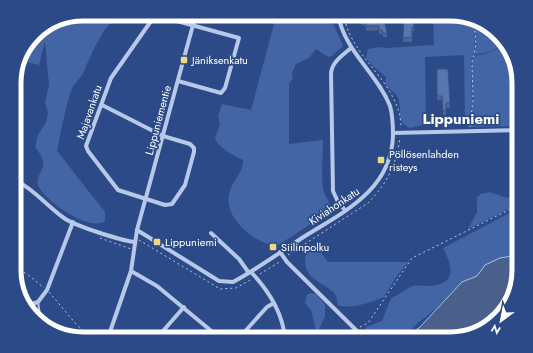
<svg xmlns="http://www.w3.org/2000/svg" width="533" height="353" font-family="Jost,sans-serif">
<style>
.green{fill:#4365a5}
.water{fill:#4a608b;stroke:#adc2e8}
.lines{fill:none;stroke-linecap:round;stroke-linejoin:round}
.path{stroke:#b8c8e8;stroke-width:1;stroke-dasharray:2 3;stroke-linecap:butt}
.lane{stroke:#b8c8e8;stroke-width:2}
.street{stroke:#b8c8e8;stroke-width:4}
.wall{fill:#4b6597}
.building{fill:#5775b0;stroke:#3d527b}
.poi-dot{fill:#edd980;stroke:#2b4a87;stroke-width:1.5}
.labels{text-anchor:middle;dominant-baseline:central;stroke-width:3.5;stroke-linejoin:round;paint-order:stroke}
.poi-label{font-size:11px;fill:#fff;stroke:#2b4a87;text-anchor:start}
.street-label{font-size:11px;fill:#fff;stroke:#2b4a87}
.district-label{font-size:15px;font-weight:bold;fill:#fff;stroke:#2b4a87}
.rim{fill:none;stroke:#fff;stroke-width:5}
</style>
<rect width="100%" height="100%" fill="#2b4a87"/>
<g class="green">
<path d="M83,14H124L120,19C106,16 88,63 83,73C80,79 73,84 71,91C65,110 61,131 57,151L105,212V221C90,233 43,200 38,185C35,176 45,170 43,161C42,156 38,151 35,147L38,135L46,122L48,113L45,102L49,85L45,41L39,65L22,61L37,31Z"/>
<path d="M251,14H329L343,46L332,56L328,57L316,49L309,58L296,64L292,73L293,79L289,83V144L323,140C323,155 321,173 323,188C324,198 332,199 329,212L277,246C254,244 221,216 230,191C233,180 244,171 243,160C236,157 218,148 215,138L220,124L218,116L222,104L251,110L275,20Z"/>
<path d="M433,14H450L474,21L475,44L471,62L472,99L470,127L465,125L464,55L425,57L426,125H422L410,128C395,122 403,110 398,98C396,92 389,90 385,84L386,77L373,66L366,58L368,49L381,47L386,48L434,45Z"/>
<path d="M474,22L488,26L506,45L484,53L473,55L476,44Z"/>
<path d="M507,45L510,48L519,78V126L470,127L473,99L471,70L473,56L484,54Z"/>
<path d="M17,70L18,71L21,101L18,103L15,102V74Z"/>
<path d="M490,192L507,198L519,192V204L468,229L477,212V197L481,194Z"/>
<path d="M519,208V255L500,258L485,265L477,276L462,282L437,308L419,322L402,339H372L365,331L366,327L382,321L391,298C399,295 405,289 413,286C417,285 424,286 429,286C457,284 453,267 443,248Z"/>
<path d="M311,249H318L328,262H408L396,277L384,297C371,302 351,310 338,305C337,300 337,297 334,293C323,282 304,279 305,259C306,254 307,251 311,249Z"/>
<path d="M310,293L316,294L325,304V316L319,330L321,333H325L327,339H318L311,310L305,303L307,295Z"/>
<path d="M360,331L369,339H349Z"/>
</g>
<path class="water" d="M519,255C519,300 501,330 455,339C439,342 419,339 402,339L419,328L462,282L477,276L485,265L500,258Z"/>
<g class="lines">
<g class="path">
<path d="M344,14C349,58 401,82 401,128"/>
<path d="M470,127L473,99L472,62L476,44L474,21"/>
<path d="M100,238L131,249"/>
<path d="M139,240L220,289L236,288L252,279"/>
<path d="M288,255L368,203C387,184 397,163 400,137"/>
<path d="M15,268L27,274L44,288"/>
<path d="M260,274L281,261"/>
<path d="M49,292L76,324L92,339"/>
<path d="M360,327L368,323L412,258L519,205"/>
<path d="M346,339L353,333"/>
</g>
<path class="lane" d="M38,320L40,315L38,302"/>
<g class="street">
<path d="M155,15L239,38L225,88L221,93L178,81"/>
<path d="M102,105L163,136L190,144L194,148V152L185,185L172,204L165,205L118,190L88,151L86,146L111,78L156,14"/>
<path d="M393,133L519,130"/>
<path d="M15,180C34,189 47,206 64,218C75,226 120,240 134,242"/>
<path d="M345,210L338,202L333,191L331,73C332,62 343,55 351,48"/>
<path d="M137,230L219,281L233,282C257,269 279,253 302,238C343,212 391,191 393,136C393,126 393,116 390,106C377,73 344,51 338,14"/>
<path d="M211,233L239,259L249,273"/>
<path d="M280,252L287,262L356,330"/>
<path d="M131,271L157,286L221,339"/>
<path d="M251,272C268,290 283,314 285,339"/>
<path d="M25,306L38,302L47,290L73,222"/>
<path d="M111,329L131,271L137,230L196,14"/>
<path d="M156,339L184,307"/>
<path d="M238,339L267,307L274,303"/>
</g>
</g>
<g class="wall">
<path d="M404,14H417V16H414V31H412V42H403Z"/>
<path d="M358,15L379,23L387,33V37H383L382,34H379V30L366,31V27L358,22Z"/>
<path d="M437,69H448L450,108H446V115H443L442,100H437Z"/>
</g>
<g class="building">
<path d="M359,14H378L379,23H385L387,33H383L382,30H379V26H366V23L358,18Z"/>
<path d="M404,14H414V27H412V37L403,38Z"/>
<path d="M437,69H448L450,103H446V110L443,111L442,96H437Z"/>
</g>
<g class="poi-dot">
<rect x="180" y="56" width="8" height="8" rx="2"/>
<rect x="377" y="156" width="8" height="8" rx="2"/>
<rect x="153" y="238" width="8" height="8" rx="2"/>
<rect x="269" y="243" width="8" height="8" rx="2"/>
</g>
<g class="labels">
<g class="poi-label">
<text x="192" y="60">Jäniksenkatu</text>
<text x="389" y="154">Pöllösenlahden<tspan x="389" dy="13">risteys</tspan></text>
<text x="165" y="242">Lippuniemi</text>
<text x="281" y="247">Siilinpolku</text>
</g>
<g class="street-label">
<text transform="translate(89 112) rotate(-71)">Majavankatu</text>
<text transform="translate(158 120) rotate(-75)">Lippuniementie</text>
<text transform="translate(334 206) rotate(-34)">Kiviahonkatu</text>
</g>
<g class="district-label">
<text x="461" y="119">Lippuniemi</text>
</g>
</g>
<path d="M0 0H533V353H0ZM83 21H450A62 62 0 0 1 512 83V270A62 62 0 0 1 450 332H83A62 62 0 0 1 21 270V83A62 62 0 0 1 83 21Z" fill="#2b4a87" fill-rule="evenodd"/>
<path class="rim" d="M83 21H450A62 62 0 0 1 512 83V270A62 62 0 0 1 450 332H83A62 62 0 0 1 21 270V83A62 62 0 0 1 83 21Z"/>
<g transform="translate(501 321) rotate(212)" stroke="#2b4a87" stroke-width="3" paint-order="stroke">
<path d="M0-3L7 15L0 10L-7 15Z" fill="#ffffff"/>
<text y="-6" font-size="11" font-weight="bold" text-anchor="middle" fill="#ffffff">N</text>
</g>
</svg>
